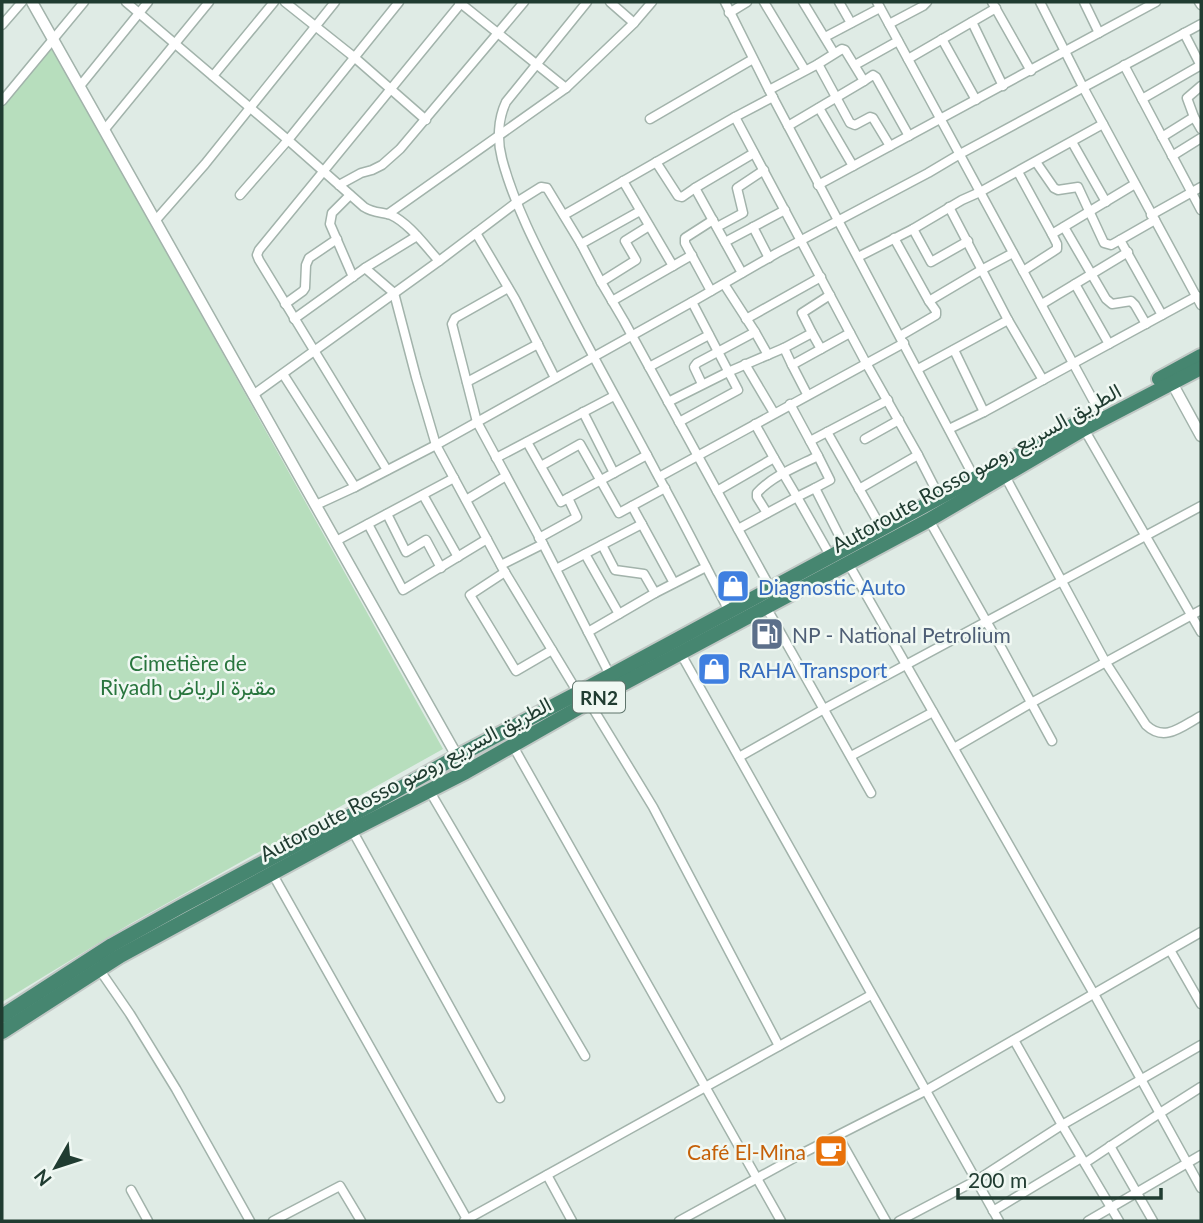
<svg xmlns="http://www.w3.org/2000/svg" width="1203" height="1223" font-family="Lato,Vazirmatn,sans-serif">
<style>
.green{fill:#b7debd}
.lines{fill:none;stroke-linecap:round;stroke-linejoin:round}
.minor-casing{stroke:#a2b3ab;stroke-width:11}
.tertiary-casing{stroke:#a2b3ab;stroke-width:13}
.trunk-casing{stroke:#c1c8c5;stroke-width:18}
.minor{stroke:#fff;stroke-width:8}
.tertiary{stroke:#fff;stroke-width:10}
.trunk{stroke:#468670;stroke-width:14}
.labels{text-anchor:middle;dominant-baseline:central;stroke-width:5;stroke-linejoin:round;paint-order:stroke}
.shield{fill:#f0f8f3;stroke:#5e746b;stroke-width:2}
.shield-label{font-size:19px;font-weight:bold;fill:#203c31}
.street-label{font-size:21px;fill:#203c31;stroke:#f0f8f3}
.shop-label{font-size:21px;fill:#366cbe;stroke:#f0f8f3;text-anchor:start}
.service-label{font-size:21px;fill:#4e5e75;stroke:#f0f8f3;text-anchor:start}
.park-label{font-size:21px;fill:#28753d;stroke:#f0f8f3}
.food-label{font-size:21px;fill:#c56008;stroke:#f0f8f3;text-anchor:end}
</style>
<rect width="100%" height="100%" fill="#dfebe5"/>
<path class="green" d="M52,47L443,749L130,924L2,1002V108Z"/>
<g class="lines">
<defs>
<g id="minor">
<path d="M126,2L288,140L364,207C373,213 382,212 391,215C409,223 426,247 439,261"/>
<path d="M285,2L354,57L426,120"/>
<path d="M459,2L566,88"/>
<path d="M587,2L506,102C498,119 497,140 502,159C516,212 546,265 571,314C599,368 629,421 657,474C682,519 705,565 729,611"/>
<path d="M725,2L769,90L975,479"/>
<path d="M764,2L805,70"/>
<path d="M803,2L834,53"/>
<path d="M839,2L851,23"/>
<path d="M877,2L1099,411"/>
<path d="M992,2L1031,71"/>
<path d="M1040,2L1083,87L1201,305"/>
<path d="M1084,2L1099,33"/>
<path d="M1199,2L1201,5"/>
<path d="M729,13L747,2"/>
<path d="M972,22L1003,86"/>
<path d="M634,23L652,2"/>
<path d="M889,24L923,6L927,2"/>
<path d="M2,25L22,2"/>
<path d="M1184,33L1201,66"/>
<path d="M825,37L880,8"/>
<path d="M942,39L976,100"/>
<path d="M908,59L996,8"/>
<path d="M818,64L850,123L855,125L870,117L873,118L890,146"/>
<path d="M855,65L898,41"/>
<path d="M1124,65L1201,210"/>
<path d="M213,76L274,2"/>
<path d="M80,86L148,2"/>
<path d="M1201,86L1187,98L1194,117L1201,129"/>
<path d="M769,90L818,64L842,49L845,50L864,81L873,75L876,77L909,136"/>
<path d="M1142,99L1201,65"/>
<path d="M2,101L84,2"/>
<path d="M819,108L853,166"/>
<path d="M735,117L866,363L918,455L940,498"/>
<path d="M650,119L753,59"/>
<path d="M788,126L864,81"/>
<path d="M105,129L209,2"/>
<path d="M1162,137L1194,117"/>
<path d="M1072,142L1106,202"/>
<path d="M1172,156L1201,138"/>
<path d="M656,162L678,196L682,197L695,188"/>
<path d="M1036,162L1054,188L1058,190L1078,187L1104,243L1111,245L1120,240"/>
<path d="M1018,172L1052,234L1135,184"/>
<path d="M623,181L673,266"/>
<path d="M339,185L361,173L372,170L382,165L400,149L524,2"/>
<path d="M818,185L1156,2"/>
<path d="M240,195L288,140L399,2"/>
<path d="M350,195L332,213L330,224L353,277"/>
<path d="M949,207L1008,320L1043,380"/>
<path d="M388,214L566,88L634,23L610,2"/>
<path d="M564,215L735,117L773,97"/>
<path d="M1151,215L1201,187"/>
<path d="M1155,220L1120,240L1162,315"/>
<path d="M155,221L205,164L335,2"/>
<path d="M717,227L743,213L737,188L764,170"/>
<path d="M753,227L769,258"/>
<path d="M1064,227L1106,299L1112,304L1131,301L1135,305L1146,324"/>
<path d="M913,229L931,262L968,241"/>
<path d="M476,233L515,299L555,378"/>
<path d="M894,238L929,301"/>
<path d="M725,242L785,210"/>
<path d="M581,244L640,211"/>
<path d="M858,257L913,229L962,200L980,192L1103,124"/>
<path d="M365,268L394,293L416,377L436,445L503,569L578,693"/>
<path d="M1023,271L1057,249V244L1052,234"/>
<path d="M742,273L695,188L754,153"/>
<path d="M601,282L636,260L625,241L649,226"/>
<path d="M1075,284L1109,344"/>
<path d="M508,288L455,318L452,324L477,422L543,544L610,675"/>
<path d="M711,291L685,243V238L713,220"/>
<path d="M612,301L692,255"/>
<path d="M285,304L303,291L305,288L306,265L309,258L337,239"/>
<path d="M1042,304L1128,252"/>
<path d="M294,319L365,268L417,236"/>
<path d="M746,319L821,277"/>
<path d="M755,332L768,355"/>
<path d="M812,333L802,313L830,295"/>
<path d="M900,336L936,315V311L929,301L983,269L1013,253"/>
<path d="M784,348L792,365L821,349"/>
<path d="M954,350L984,412"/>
<path d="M745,364L774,413"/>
<path d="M792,365L807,394"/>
<path d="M649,367L709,335"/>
<path d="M918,369L1008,320"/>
<path d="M283,374L355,487"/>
<path d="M467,382L538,344"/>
<path d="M702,384L694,367L697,363L755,332L724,284"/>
<path d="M253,395L439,261L517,202L541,187L547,188L581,244L601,282L624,321L717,491L774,458L755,424"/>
<path d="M668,402L728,372L784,348L812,333L821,349L850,333"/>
<path d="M790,404L810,441L888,400"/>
<path d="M583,412L614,473"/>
<path d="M679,422L738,390L692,302"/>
<path d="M949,429L984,412L1197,296"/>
<path d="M1084,429L1201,632"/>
<path d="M827,432L882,529"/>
<path d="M865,439L899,420"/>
<path d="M527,442L561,502L568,498L577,517L539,538"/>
<path d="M496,458L614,396"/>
<path d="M541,466L580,444L619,513L665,488"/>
<path d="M387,470L259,260L257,255L259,250L462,2"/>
<path d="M1005,476L1106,663L1146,725C1165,743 1182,726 1201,716"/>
<path d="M659,477L904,343"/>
<path d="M815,488L830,480L818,456"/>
<path d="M859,489L918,455"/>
<path d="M717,491L771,589"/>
<path d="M423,495L458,557"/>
<path d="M568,498L647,455"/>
<path d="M466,500L506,476"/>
<path d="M316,505L355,487L436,445L692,302L777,253L928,173L960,154L1201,24"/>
<path d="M632,506L674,583"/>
<path d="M767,513L757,497V493C772,476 798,466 818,456L810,441"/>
<path d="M387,514L406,552L426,540L441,568"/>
<path d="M929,520L1002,649L1052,741"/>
<path d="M368,524L403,590L487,539"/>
<path d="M738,529L797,497L774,458"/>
<path d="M336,541L454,478"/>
<path d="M602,545L615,570L644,574L655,593L706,567"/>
<path d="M585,554L619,614"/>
<path d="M831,557L797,497L815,488L846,549"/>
<path d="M848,563L1094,994L1201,1188"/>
<path d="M501,565L543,544"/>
<path d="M556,569L642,524"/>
<path d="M505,572L470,595L516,671L552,650"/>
<path d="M766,607L871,793"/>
<path d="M588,632L655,593"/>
<path d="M681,654L999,1221"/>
<path d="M589,702L653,807L779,1046"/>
<path d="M513,746L781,1221"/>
<path d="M954,748L1031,703L1201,610"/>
<path d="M851,756L933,712"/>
<path d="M739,757L824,709L1201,506"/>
<path d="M429,790L585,1056"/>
<path d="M352,830L500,1098"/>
<path d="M272,873L468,1221"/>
<path d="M1170,950L1201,1004"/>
<path d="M99,969L130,1014L176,1089L250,1221"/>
<path d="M1014,1040L1062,1125L1119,1221"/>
<path d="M838,1136L886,1221"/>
<path d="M1110,1146L1153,1221"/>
<path d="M1085,1163L1160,1113L1201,1087"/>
<path d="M547,1175L572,1221"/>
<path d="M131,1190L148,1221"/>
<path d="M993,1211L1081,1158"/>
<path d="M273,1221L340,1186L361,1221"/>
<path d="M464,1221L871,995"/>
<path d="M679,1221L803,1153L925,1091L1201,932"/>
<path d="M899,1221L977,1180L1062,1125L1201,1045"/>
<path d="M1088,1221L1201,1155"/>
</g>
<g id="tertiary">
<path d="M32,2L466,772"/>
<path d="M1172,383L1201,436"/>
</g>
<g id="trunk">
<path d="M1159,379L1201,356"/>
<path d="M2,1016L112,945L180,907L374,803L458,756L578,693L1083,420"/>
<path d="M2,1032L120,956L352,830L466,772L589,702L929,520L1084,429L1201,368"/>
</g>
</defs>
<use href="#minor" class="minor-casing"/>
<use href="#tertiary" class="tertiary-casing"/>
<use href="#trunk" class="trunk-casing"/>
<use href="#minor" class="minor"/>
<use href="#tertiary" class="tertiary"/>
<use href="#trunk" class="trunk"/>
</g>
<defs>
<symbol id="shop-square" viewBox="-11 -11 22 22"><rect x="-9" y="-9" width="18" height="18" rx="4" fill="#3f7fe0" stroke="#f0f8f3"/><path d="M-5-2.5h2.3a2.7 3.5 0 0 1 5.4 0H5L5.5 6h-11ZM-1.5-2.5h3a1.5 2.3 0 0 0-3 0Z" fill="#fff"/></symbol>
<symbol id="fuel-square" viewBox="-11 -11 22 22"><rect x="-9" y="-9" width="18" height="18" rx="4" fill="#5c6f8a" stroke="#f0f8f3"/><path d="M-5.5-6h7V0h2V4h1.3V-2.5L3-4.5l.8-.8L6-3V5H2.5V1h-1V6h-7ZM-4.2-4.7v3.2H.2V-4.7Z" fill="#fff"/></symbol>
<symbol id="cafe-square" viewBox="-11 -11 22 22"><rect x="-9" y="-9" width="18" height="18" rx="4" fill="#e8710a" stroke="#f0f8f3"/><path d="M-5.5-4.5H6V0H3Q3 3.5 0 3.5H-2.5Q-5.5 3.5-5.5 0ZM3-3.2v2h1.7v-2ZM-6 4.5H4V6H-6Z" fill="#fff"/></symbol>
</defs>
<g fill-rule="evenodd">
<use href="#shop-square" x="714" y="567" width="38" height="38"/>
<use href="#fuel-square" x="748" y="615" width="38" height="38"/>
<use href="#shop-square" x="695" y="650" width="38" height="38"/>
<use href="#cafe-square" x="812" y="1132" width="38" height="38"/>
</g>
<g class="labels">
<rect class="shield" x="573" y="681.5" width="52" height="31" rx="5"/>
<g class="shield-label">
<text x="599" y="697">RN2</text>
</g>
<g class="street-label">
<text transform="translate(976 467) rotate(-29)">Autoroute Rosso الطريق السريع روصو</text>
<text transform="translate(405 778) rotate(-28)">Autoroute Rosso الطريق السريع روصو</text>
</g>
<g class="shop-label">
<text x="758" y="586">Diagnostic Auto</text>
<text x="738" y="669">RAHA Transport</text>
</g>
<g class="service-label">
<text x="792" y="634">NP - National Petrolium</text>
</g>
<g class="park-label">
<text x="188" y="662">Cimetière de<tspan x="188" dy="24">Riyadh مقبرة الرياض</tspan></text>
</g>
<g class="food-label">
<text x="806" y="1151">Café El-Mina</text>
</g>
</g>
<rect width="1203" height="1223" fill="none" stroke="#203c31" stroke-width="7"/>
<g transform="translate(56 1167) rotate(231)" stroke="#f0f8f3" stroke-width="5" paint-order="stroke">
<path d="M0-5L12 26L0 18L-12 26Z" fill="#203c31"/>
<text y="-10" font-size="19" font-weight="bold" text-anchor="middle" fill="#203c31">N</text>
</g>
<path d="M958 1188v10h203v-10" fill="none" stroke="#203c31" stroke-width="3.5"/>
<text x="968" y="1188" font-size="21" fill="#203c31" stroke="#f0f8f3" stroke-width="5" paint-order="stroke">200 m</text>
</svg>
